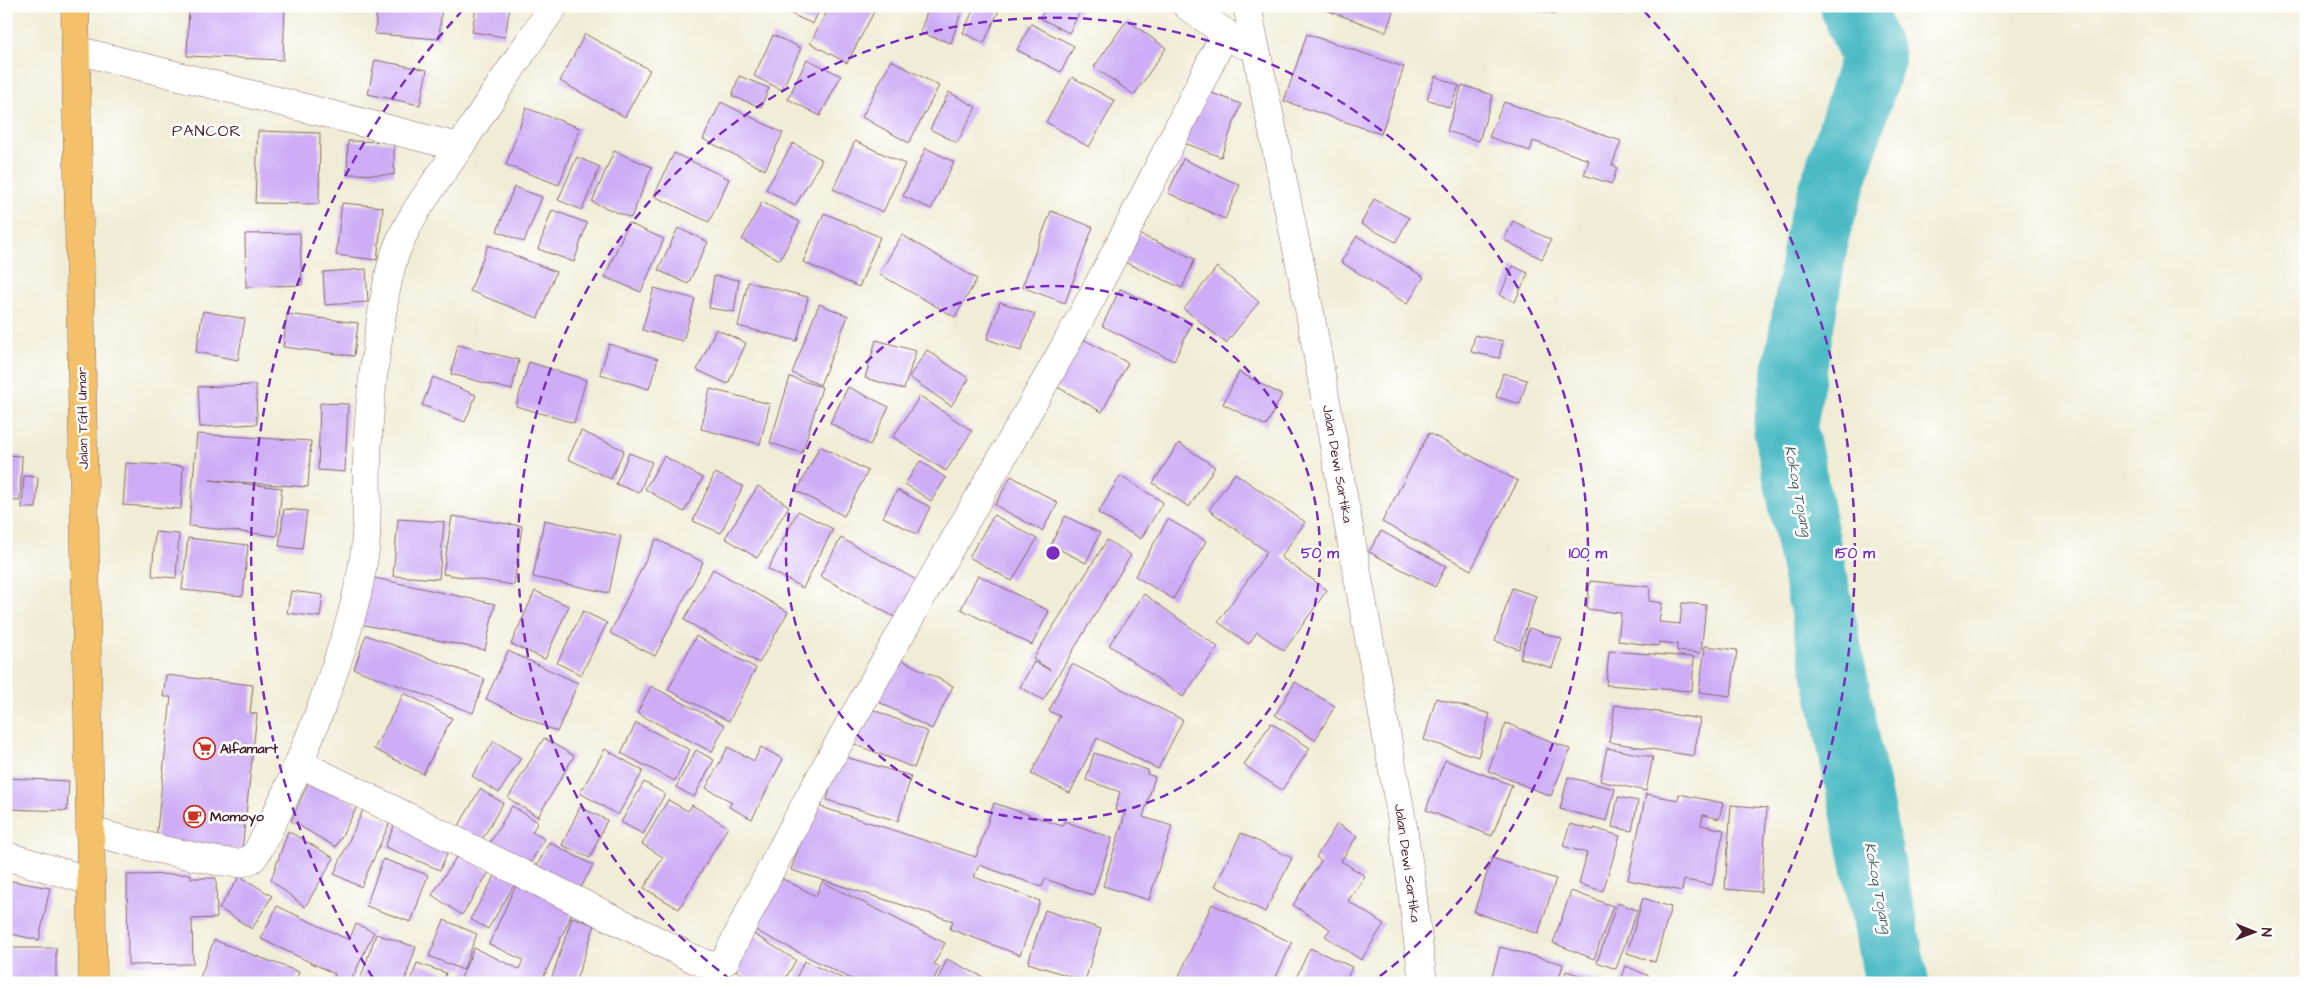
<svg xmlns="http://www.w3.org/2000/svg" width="2312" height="989" font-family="'Architects Daughter',sans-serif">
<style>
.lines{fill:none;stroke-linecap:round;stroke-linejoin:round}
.river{stroke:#4dbbc5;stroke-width:64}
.building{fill:#ceadf6}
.minor-casing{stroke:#846766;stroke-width:29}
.major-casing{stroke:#846766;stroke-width:29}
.minor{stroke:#fff;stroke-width:28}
.major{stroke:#f4c16a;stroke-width:28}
.ring{fill:none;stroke:#7b2cbf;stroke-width:2.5;stroke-dasharray:9 6}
.labels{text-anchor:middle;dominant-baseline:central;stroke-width:5;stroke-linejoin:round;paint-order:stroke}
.street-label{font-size:14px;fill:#4a1f2b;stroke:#fff}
.poi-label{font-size:14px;font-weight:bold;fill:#4a1f2b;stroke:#fff;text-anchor:start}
.water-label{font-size:15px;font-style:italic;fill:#4b5d69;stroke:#fff}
.quarter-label{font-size:16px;letter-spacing:1px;fill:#4a1f2b;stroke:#fff}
.centre{fill:#7b2cbf;stroke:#fff;stroke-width:2.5}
.ring-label{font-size:15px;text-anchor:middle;font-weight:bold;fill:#7b2cbf;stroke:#fff;stroke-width:5;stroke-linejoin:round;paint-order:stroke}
</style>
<rect width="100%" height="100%" fill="#fff"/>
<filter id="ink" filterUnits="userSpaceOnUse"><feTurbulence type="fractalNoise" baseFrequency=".02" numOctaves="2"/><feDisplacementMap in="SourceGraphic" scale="10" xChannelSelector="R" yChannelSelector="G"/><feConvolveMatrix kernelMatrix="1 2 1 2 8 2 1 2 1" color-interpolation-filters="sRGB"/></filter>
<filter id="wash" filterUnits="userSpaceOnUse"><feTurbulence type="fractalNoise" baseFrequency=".0096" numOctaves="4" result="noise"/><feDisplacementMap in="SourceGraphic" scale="20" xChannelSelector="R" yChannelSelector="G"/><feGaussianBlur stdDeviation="1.12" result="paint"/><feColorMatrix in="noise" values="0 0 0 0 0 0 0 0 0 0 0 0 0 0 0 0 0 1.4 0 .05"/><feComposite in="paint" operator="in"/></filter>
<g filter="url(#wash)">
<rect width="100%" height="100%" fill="#f0ecd5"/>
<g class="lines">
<path class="river" d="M1852,6L1873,58L1818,231L1785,427L1897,983"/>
</g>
<g id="blocks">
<g class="building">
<path d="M189,6H285L283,60L187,56Z"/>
<path d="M377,6H442L439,39L375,34Z"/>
<path d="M476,6H510L505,37L472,32Z"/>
<path d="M781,6H821L813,24L780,9Z"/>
<path d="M830,6H877L847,63L810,43Z"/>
<path d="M929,6H963L951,43L920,33Z"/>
<path d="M975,6H1001L984,43L963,33Z"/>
<path d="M1047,6H1083L1069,33L1040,18Z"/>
<path d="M1315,6H1395L1386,32Z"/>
<path d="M1530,6H1558L1556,14L1530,9Z"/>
<path d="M1127,20L1166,48L1134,95L1094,67Z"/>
<path d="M1031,24L1074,46L1061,72L1017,50Z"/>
<path d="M585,34L650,70L625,117L560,81Z"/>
<path d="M1307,34L1404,67L1381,134L1284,101Z"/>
<path d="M773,35L801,48L782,90L754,76Z"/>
<path d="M807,59L841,76L820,116L788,99Z"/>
<path d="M375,60L427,70L420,105L368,94Z"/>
<path d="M891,60L939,86L909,143L862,117Z"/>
<path d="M739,76L769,88L761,107L732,96Z"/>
<path d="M1435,76L1459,86L1450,108L1427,99Z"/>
<path d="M1072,77L1115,101L1089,147L1046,122Z"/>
<path d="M1462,85L1493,95L1479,141L1447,131Z"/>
<path d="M1204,90L1241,104L1221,157L1184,143Z"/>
<path d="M949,92L976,107L957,143L930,129Z"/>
<path d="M721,102L783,133L765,170L703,139Z"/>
<path d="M1504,102L1621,141L1612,165L1617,167L1612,184L1584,175L1589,160L1533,141L1530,151L1489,137Z"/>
<path d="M526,108L580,128L559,185L506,165Z"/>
<path d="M258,131L320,133L319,204L255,203Z"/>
<path d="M348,141L394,142V175L347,174Z"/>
<path d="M855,141L905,164L883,212L833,189Z"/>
<path d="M793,143L822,160L795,206L766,189Z"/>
<path d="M926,148L954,162L931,209L903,196Z"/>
<path d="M614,151L652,167L631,218L592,202Z"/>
<path d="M674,153L729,179L709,222L654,196Z"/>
<path d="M577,157L600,167L582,210L558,200Z"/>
<path d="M1183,159L1240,185L1225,219L1168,193Z"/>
<path d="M514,187L542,197L524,242L497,231Z"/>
<path d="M1374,199L1409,218L1396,242L1361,224Z"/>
<path d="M762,202L800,222L780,260L742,240Z"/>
<path d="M342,203L383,207L377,260L336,255Z"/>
<path d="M552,210L587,223L574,262L538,249Z"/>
<path d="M1051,211L1093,227L1065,303L1022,287Z"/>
<path d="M824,213L880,237L859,287L803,262Z"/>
<path d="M1513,221L1551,240L1542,259L1504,240Z"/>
<path d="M628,223L664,239L641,292L605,277Z"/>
<path d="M678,228L708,242L688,284L658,270Z"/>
<path d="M1132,231L1195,259L1182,288L1120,260Z"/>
<path d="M300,233L302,285L246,287L245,234Z"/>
<path d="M902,235L977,279L955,317L879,274Z"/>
<path d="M1357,236L1424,277L1407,304L1341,262Z"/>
<path d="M488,245L556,272L538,318L470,291Z"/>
<path d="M1513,266L1528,273L1515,302L1500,295Z"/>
<path d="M1217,267L1259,302L1226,343L1184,309Z"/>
<path d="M366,269L368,302L325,305L323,272Z"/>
<path d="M714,276L739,280L734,312L709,308Z"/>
<path d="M748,282L808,297L797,341L738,326Z"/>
<path d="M654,288L695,299L683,341L642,330Z"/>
<path d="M1120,289L1192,323L1174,361L1102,326Z"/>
<path d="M1000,302L1035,314L1021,351L987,339Z"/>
<path d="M819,304L848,316L820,385L792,373Z"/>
<path d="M203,311L245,319L238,360L196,352Z"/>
<path d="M287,314L358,323L354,356L283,347Z"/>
<path d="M716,329L746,343L728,384L697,370Z"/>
<path d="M1475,335L1503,341L1499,358L1471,352Z"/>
<path d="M1077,336L1128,363L1102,412L1052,384Z"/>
<path d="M876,340L916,351L904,389L865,378Z"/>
<path d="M609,344L658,359L649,389L600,374Z"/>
<path d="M458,345L519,360L512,390L451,374Z"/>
<path d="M927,350L969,379L951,406L909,377Z"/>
<path d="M529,362L586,380L574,423L516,406Z"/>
<path d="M1239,372L1282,395L1266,426L1223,404Z"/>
<path d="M1503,373L1527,380L1520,404L1496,397Z"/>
<path d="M433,377L476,395L465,422L422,405Z"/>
<path d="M790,377L822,387L802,453L770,443Z"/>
<path d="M256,385L257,424L200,427L198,387Z"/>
<path d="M848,387L889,407L870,445L830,423Z"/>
<path d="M710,389L770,404L760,444L701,429Z"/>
<path d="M920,396L972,431L946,471L893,437Z"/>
<path d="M320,403L348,404L345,472L318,470Z"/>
<path d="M581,431L624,450L611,479L568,459Z"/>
<path d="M1429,433L1518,481L1471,570L1382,522Z"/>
<path d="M197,434L311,441L308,487L210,480L282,488L277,536L189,526Z"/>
<path d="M1179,443L1215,467L1189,507L1153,483Z"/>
<path d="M820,446L868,471L844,516L797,491Z"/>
<path d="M629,453L652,462L639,493L616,484Z"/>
<path d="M6,455L22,456L20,501L6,500Z"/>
<path d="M664,456L703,478L684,512L645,489Z"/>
<path d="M920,461L946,478L931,501L905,484Z"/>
<path d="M126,463L183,466L181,509L123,505Z"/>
<path d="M715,473L743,486L721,533L693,521Z"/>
<path d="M1235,473L1305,522L1281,557L1327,590L1284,651L1257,632L1249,644L1218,622L1267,552L1209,510Z"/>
<path d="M24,476L38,477L36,508H22Z"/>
<path d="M1011,476L1058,503L1042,531L995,505Z"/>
<path d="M1120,476L1163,502L1141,539L1098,513Z"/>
<path d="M758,486L789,506L757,558L725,538Z"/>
<path d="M897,490L930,507L917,534L883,517Z"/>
<path d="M284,509L307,511L302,549L279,546Z"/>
<path d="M798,511L833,529L803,588L768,569Z"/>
<path d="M994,515L1037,539L1012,581L969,557Z"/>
<path d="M452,516L522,526L514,585L443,574Z"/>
<path d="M1065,516L1100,533L1086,563L1051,545Z"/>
<path d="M398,519L444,522L439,579L393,576Z"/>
<path d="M1168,519L1206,541L1173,599L1135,576Z"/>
<path d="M544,520L621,536L609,593L533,577Z"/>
<path d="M1381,531L1446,566L1435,587L1369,552Z"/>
<path d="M155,532L179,534L176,578L152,576Z"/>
<path d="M188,538L248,545L243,596L182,590Z"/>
<path d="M841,538L920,582L900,620L820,576Z"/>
<path d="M656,539L703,562L655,656L610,633Z"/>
<path d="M1107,540L1131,555L1043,700L1020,687L1034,662L1050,670L1033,659Z"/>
<path d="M713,569L788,612L759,663L684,620Z"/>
<path d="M978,575L1049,611L1032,645L961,609Z"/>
<path d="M370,577L495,604L485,650L360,624Z"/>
<path d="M1590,581L1650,587L1649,601L1662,603L1659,622L1680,624L1682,603L1706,605L1701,653L1677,651V644L1659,642L1658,646L1618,641L1621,613L1587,609Z"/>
<path d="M1512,588L1536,596L1519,649L1495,641Z"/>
<path d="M291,591L323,595L320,617L287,613Z"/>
<path d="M535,591L569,606L545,659L511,644Z"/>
<path d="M1144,594L1218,647L1183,697L1109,645Z"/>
<path d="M583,611L607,623L581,675L557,663Z"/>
<path d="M1529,628L1562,639L1552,668L1520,658Z"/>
<path d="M366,635L485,679L473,713L354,669Z"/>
<path d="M696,636L756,668L729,721L668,690Z"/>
<path d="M1705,646L1737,650L1731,696L1699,692Z"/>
<path d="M508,651L578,683L557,732L486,699Z"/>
<path d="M1609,651L1694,657L1692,691L1606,685Z"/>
<path d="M896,657L953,686L932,729L875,700Z"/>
<path d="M1072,664L1183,720L1158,769L1097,738L1070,793L1031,774L1060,716L1049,711Z"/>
<path d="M166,675L253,685L250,713L257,714L242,850L156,840L171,697H163Z"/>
<path d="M1295,682L1335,706L1315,740L1275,715Z"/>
<path d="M651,686L725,725L712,752L637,713Z"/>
<path d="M404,693L452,718L423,774L374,749Z"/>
<path d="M1436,698L1490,714L1478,757L1424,740Z"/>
<path d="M1615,705L1700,719L1694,756L1609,742Z"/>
<path d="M864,706L928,732L914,768L850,742Z"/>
<path d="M636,723L690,750L675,781L621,753Z"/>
<path d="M1271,723L1310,748L1282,790L1244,765Z"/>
<path d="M1506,723L1570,749L1551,796L1488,771Z"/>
<path d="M544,738L574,756L538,817L508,798Z"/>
<path d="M494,741L521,758L499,793L472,776Z"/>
<path d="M728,747L754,761L761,747L783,759L752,819L729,807L732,802L706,788Z"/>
<path d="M1607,748L1653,757L1646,791L1600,781Z"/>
<path d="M605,749L643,771L618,815L580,793Z"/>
<path d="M696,750L714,760L694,797L676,787Z"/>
<path d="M1094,753L1148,770L1147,774L1155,777L1143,817L1172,826L1149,900L1103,886L1125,814L1115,810L1120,792L1086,780Z"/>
<path d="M839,755L911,776L898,821L827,800Z"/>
<path d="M1445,760L1512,785L1492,836L1426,810Z"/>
<path d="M1568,777L1615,789L1607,821L1560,809Z"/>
<path d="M6,778L69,781L67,811L6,809Z"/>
<path d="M310,779L358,805L336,847L291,821Z"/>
<path d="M644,782L665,794L643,834L621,822Z"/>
<path d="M480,789L503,803L480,843L457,829Z"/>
<path d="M1646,794L1678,800L1679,794L1723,803L1719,819L1703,815L1701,825L1724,830L1712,885L1684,880L1682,891L1628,880Z"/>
<path d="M1618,797L1638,801L1632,831L1612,827Z"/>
<path d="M668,800L688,811L692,805L728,827L679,909L644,888L663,857L642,844Z"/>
<path d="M994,803L1062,826L1064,821L1112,838L1093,895L1045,879L1042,887L979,865L974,877L1040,901L1020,955L950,929L953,921L791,870L812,804L976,857Z"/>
<path d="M1731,805L1767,808L1761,892L1725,889Z"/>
<path d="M512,806L538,822L532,832L544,839L526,871L487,848Z"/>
<path d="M580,807L607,820L590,858L562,845Z"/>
<path d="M363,810L390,822L361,887L334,874Z"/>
<path d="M395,824L450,847L440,870L385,847Z"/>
<path d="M1337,824L1357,836L1341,861L1365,876L1348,901L1384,924L1361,960L1325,936L1330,929L1293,905L1321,861L1316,857Z"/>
<path d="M1570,824L1594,830V828L1620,836L1603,891L1579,884L1587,853L1563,846Z"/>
<path d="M288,831L334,858L305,907L271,880Z"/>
<path d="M1241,833L1292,858L1265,912L1215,886Z"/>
<path d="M549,842L593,865L576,897L533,874Z"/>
<path d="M459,853L489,872L462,915L432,895Z"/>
<path d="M1492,858L1556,879L1538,934L1474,912Z"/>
<path d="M383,859L428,875L411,922L366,906Z"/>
<path d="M499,869L517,880L488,929L470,919Z"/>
<path d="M191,874V878H216L217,918L192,919L193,964L128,965L127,875Z"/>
<path d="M775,875L816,896L822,882L945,943L934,964L940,967L932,983H859L749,927Z"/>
<path d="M240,876L272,896L252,929L219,908Z"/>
<path d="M519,878L576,904L541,983H470L461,978L474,948L519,969L523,960L489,944Z"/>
<path d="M6,880L50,888L39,940L6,933Z"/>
<path d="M1571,891L1613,906L1594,959L1553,943Z"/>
<path d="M1643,898L1671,907L1655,962L1627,953Z"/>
<path d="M1617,903L1637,910L1616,969L1597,962Z"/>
<path d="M1212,904L1292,943L1273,983H1176Z"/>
<path d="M277,906L349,940L356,924L374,932L350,983H332L335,974L261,939Z"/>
<path d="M1045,910L1101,929L1085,981L1028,963Z"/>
<path d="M572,917L595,925L575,983H550Z"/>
<path d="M444,920L477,934L463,970L429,956Z"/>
<path d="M752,933L796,960L783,983H757L732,968Z"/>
<path d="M376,934L416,947L404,983H359Z"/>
<path d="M214,940L299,972L295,983H198Z"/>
<path d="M1500,947L1563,964L1558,983H1490Z"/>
<rect x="6" y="948" width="50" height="35"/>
<path d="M1310,948L1352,967L1345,983L1294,982Z"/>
<path d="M947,959L995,983H936Z"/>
<path d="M804,961L846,980L844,983H794Z"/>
<path d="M417,963L446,973L443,983H410Z"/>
<path d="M1626,966L1649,976L1646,983H1620Z"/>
<path d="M1566,971L1602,982V983H1563Z"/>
</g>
</g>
</g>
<g filter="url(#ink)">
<use href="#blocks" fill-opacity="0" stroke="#846766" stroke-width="1"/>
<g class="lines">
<defs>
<g id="minor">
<path d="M1187,6L1241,44"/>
<path d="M1247,6L1309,308L1400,809L1410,873L1423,983"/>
<path d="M76,50L459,147"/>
<path d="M299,763L696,960C706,964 715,969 725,961C832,740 963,532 1081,317C1132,224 1178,128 1225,33"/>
<path d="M90,831L158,849L217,861L239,863L252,859L257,852C283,805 303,755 322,705C340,655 358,604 365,550C368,521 366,492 367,463C368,416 373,371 380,326C384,301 387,277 395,254C409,214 436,183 459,148C490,100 521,53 554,6"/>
<path d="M6,856L91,881"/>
</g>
<path id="major" d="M75,6L93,983"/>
</defs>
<use href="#minor" class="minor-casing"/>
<use href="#major" class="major-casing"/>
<use href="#minor" class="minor"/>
<use href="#major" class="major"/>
</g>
</g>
<g class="ring">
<circle cx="1053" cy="553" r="267"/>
<path d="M731 980A535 535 0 1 1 1375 980"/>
<path d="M373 978A802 802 0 0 1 462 11M1644 11A802 802 0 0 1 1733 978"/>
</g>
<defs>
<symbol id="supermarket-ring" viewBox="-11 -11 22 22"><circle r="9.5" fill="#fff" stroke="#c8321e" stroke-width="1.5"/><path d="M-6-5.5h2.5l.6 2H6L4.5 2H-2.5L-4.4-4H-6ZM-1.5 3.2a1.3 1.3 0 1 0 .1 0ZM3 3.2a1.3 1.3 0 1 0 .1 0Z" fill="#c8321e"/></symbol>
<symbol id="cafe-ring" viewBox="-11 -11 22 22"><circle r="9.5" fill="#fff" stroke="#c8321e" stroke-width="1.5"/><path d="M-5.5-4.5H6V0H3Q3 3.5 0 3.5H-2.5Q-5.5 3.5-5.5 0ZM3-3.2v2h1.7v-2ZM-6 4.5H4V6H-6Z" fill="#c8321e"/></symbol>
</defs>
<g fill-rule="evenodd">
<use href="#supermarket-ring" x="192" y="736" width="25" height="25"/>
<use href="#cafe-ring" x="182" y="804" width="25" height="25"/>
</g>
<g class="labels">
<g class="street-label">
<text transform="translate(83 418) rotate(-91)">Jalan TGH Umar</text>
<text transform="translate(1337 464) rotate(80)">Jalan Dewi Sartika</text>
<text transform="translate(1407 863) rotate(82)">Jalan Dewi Sartika</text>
</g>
<g class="poi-label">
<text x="220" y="749">Alfamart</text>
<text x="210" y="817">Momoyo</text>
</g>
<g class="water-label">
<text transform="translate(1798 491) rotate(79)">Kokoq Tojang</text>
<text transform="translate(1878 888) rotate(79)">Kokoq Tojang</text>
</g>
<g class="quarter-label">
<text x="207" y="131">PANCOR</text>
</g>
</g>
<circle cx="1053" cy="553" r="8" class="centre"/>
<g class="ring-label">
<text x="1320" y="558">50 m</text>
<text x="1588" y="558">100 m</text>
<text x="1855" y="558">150 m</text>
</g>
<rect width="2312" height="989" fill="none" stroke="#fff" stroke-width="25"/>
<g transform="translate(2254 932) rotate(91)" stroke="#ffffff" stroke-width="4" paint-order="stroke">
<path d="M0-4L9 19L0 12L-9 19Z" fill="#4a1f2b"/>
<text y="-8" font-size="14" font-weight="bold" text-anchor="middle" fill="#4a1f2b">N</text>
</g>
</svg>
